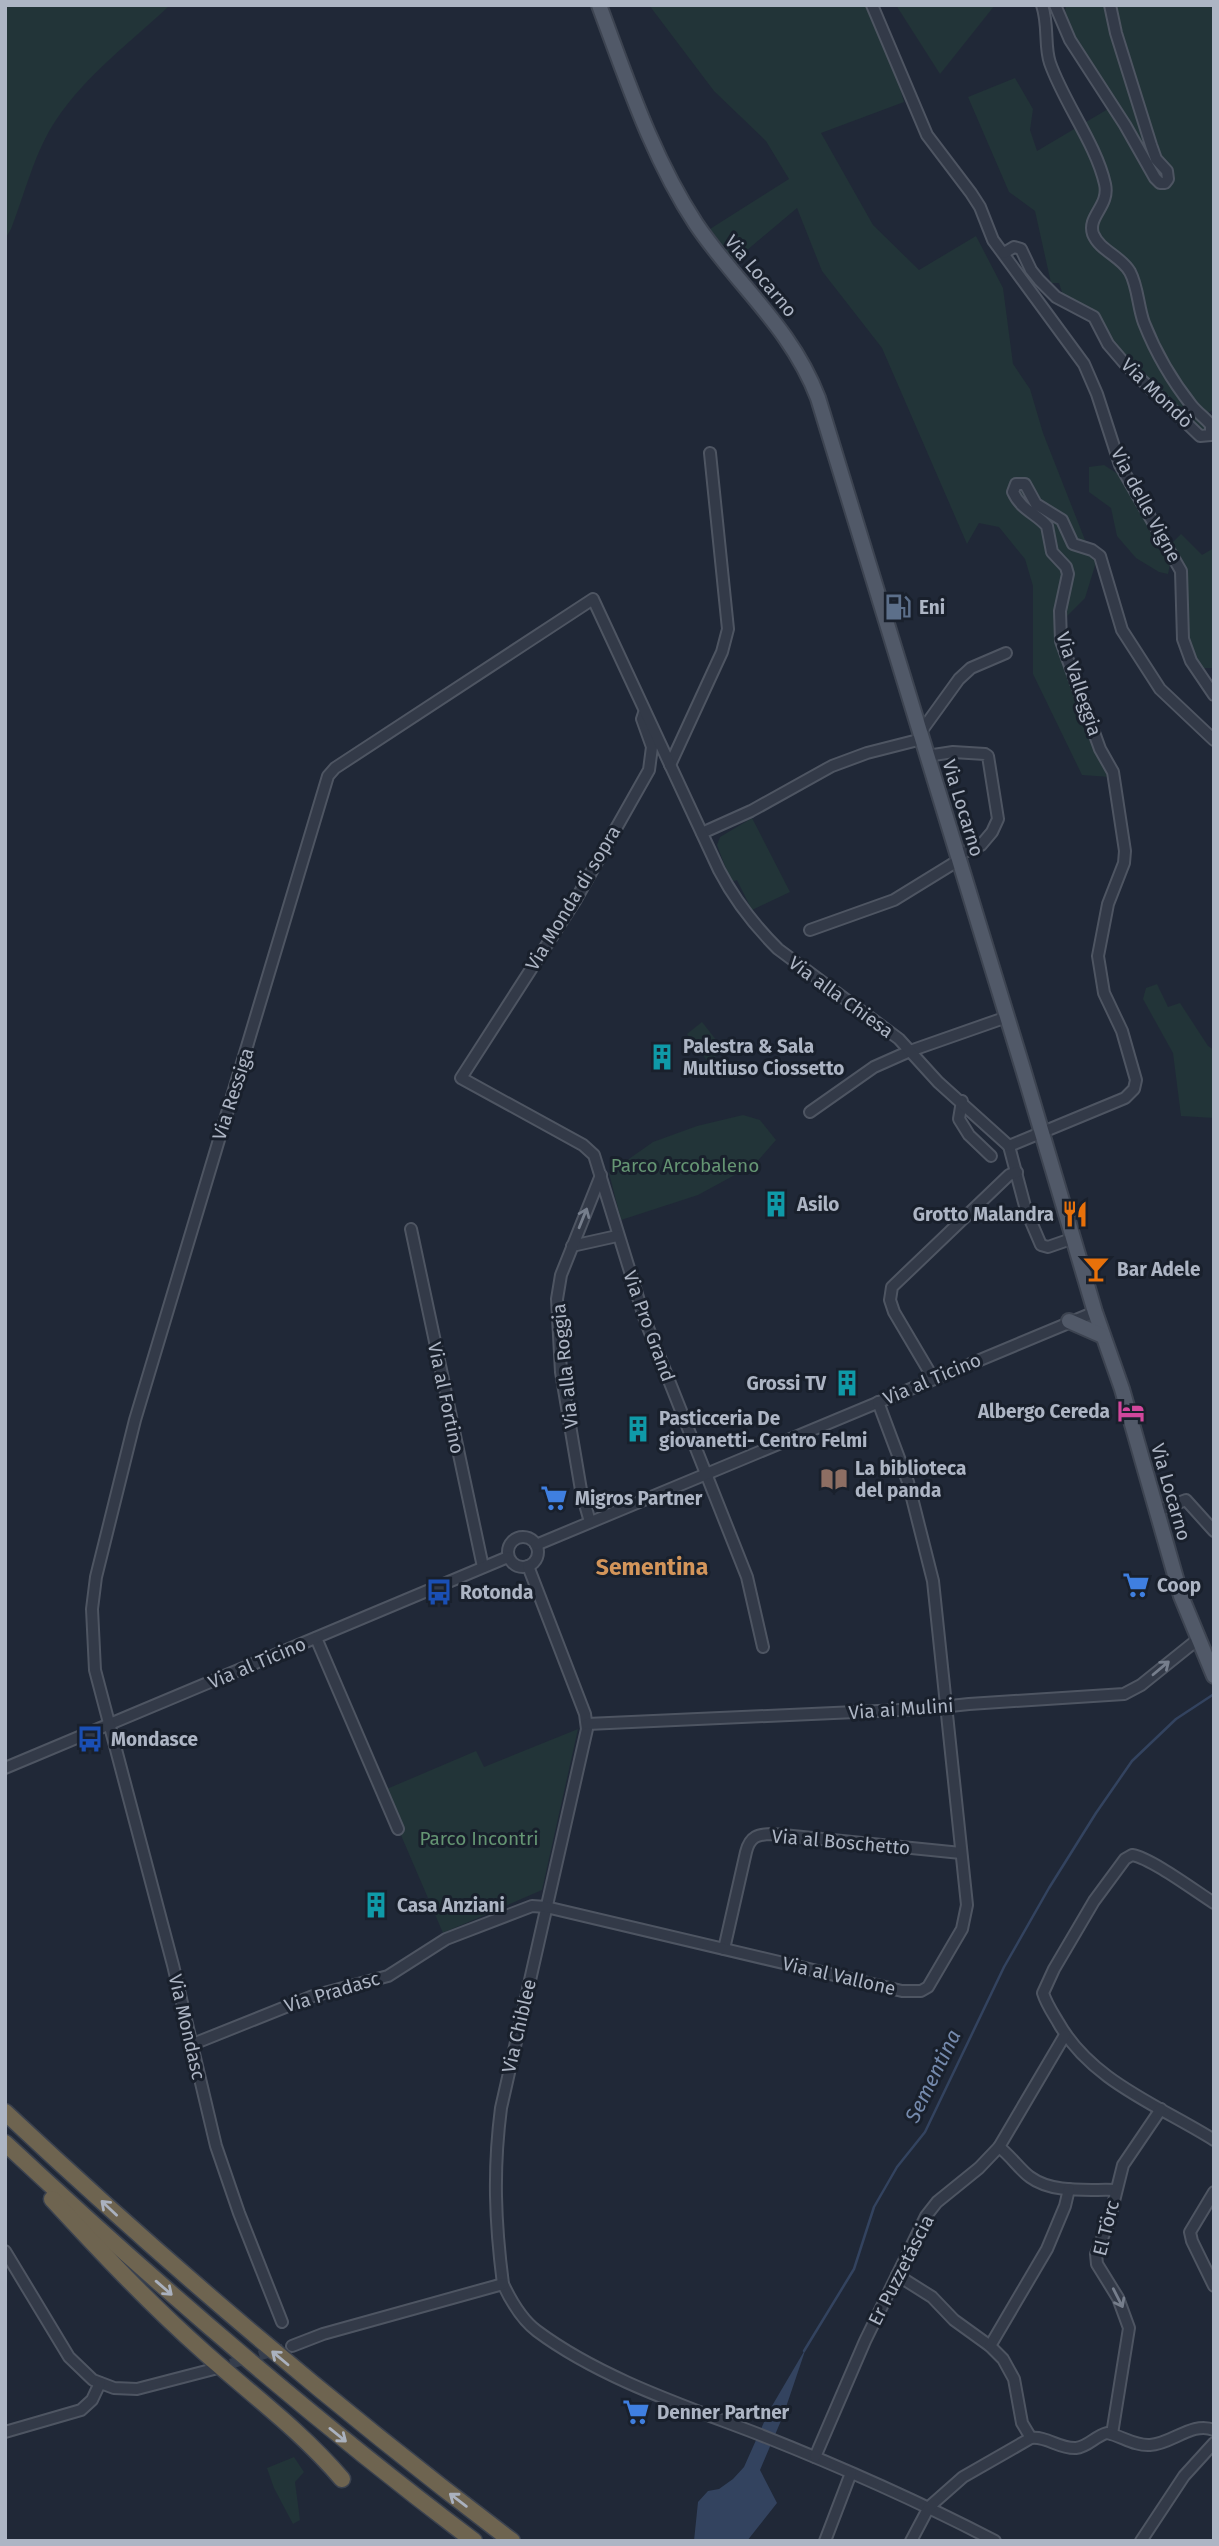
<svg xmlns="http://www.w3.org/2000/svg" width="1219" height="2546" font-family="'Fira Sans',sans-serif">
	<rect width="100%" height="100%" fill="#202837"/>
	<g fill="#223438">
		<path d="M5 5H170C131 42 86 75 56 120 35 151 25 193 11 229L5 239Z"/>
		<polygon points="649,5 876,5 904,102 821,133 873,225 919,270 976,236 1003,288 1013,364 1030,389 1043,433 1085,540 1096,550 1097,559 1085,598 1056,627 1110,777 1082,775 1033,674 1033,586 1025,559 999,527 979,523 967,544 882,348 822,271 797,208 734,261 710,229 789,179 766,141 714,91"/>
		<polygon points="896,5 995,5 940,74"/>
		<polygon points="1066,5 1214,5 1214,409 1198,420 1206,427 1205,433 1139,371 1112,342 1097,313 1090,307 1063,295 1059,283 1051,283 1035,211 1009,192 968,97 1015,78 1033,109 1030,130 1037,151 1108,109 1064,23"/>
		<polygon points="1104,465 1121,476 1168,558 1170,564 1168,574 1159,572 1136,558 1117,536 1111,508 1089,492 1089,467"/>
		<polygon points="1181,534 1202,555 1214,548 1214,668 1202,668 1189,647 1186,617 1187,580 1171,544"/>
		<polygon points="752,818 790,892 752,910 737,880 731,882 717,845 720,837"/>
		<polygon points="1157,984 1168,1007 1180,1003 1208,1046 1214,1050 1214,1118 1181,1116 1173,1053 1143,999 1146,988"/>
		<polygon points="702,1022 724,1050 708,1062 687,1034"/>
		<polygon points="743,1115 760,1120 776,1140 755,1164 698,1195 621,1220 609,1173 653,1142 697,1126"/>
		<polygon points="578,1729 542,1890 443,1933 382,1791 476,1751 484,1767"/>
		<polygon points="294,2457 304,2472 295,2482 300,2520 293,2524 274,2488 267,2468"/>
	</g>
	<polygon fill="#33435f" points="806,2348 783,2416 760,2470 777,2503 747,2541 694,2541 698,2502 708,2491 719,2489 733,2479 744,2467 769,2411"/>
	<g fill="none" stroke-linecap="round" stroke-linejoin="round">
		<polyline stroke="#33435f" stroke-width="2.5" points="804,2351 854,2269 874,2207 897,2167 925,2132 1004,1967 1049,1888 1096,1813 1132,1761 1176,1719 1214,1694"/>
		<polyline stroke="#353d4c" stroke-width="10" stroke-dasharray="10 5" stroke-linecap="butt" points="216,2368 292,2346"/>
		<g stroke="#4e5562" stroke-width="14">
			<g id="minor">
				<polyline points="872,5 927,135 971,193 980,207 993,240 1084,364 1097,394 1120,465 1181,571 1183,639 1191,661 1214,695"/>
				<polyline points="1055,5 1070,40 1125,125 1155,178 1160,183 1165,183 1168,179 1167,171 1156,159 1151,145 1116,33 1110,5"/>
				<path d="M1004 253 1014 247 1021 249 1031 270 1039 280 1056 297 1094 317 1108 344 1126 365 1200 436 1211 435V425C1205 418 1198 413 1192 406 1173 382 1155 351 1144 323 1138 307 1138 287 1130 272 1121 256 1100 251 1093 234 1087 216 1110 206 1105 184 1096 144 1064 103 1050 63 1044 46 1049 26 1042 5"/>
				<polyline points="644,713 642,719 652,747 649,770 575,901 461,1078 583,1145 594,1155 645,1320 747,1577 763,1647"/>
				<polyline points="920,733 959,679 971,668 1006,653"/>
				<polyline points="927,756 953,752 985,754 988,756 998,819 992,832 981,845 957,855"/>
				<polyline points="670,765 722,652 728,629 710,453"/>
				<polyline points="702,833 751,811 832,766 867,753 922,739"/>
				<polyline points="810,930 894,900 959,860"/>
				<polyline points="962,1101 959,1119 969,1135 991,1156"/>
				<polyline points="810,1112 874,1067 910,1051 1007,1017"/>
				<polyline points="1009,1146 1026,1210 1041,1245 1048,1247 1074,1238"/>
				<polyline points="411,1229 483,1567"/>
				<polyline points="572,1246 617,1236"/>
				<polyline points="933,1378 894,1312 890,1300 892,1287 1009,1175 1017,1172"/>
				<polyline points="1157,1511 1186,1500 1214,1531"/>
				<polyline points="590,1522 581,1490 561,1372 557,1299 561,1275 601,1175"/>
				<circle cx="523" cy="1552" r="15"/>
				<polyline points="536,1545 1095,1312"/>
				<path d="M528 1566 585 1714 587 1729 501 2108C493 2170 495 2222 503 2284 511 2301 522 2320 537 2331 600 2378 685 2406 758 2434 839 2466 918 2501 995 2541"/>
				<polyline points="316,1638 398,1829"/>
				<polyline points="587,1724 922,1709 969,1704 1124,1694 1141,1685 1197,1640"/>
				<polyline points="5,1768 508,1557"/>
				<path d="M1214 1903C1195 1891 1151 1858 1132 1855L1125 1859 1094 1901 1054 1969 1043 1993C1046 2003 1052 2012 1058 2022 1091 2081 1158 2105 1214 2140"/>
				<path d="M724 1949 746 1852C750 1836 758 1834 773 1834L961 1853"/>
				<polyline points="193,2044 313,1996 388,1976 446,1939 532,1906 546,1907 902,1991 921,1991 928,1987 962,1929 967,1905 933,1581 908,1482 878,1402"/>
				<path d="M999 2147C1011 2156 1020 2170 1030 2177 1053 2194 1089 2189 1116 2190"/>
				<polyline points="1214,2192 1190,2232 1192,2241 1214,2286"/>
				<polyline points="5,2251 69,2357 93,2380 114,2388 137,2389 214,2369"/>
				<polyline points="897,2275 932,2297 954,2320 990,2346 1003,2359 1014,2379 1022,2423 1031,2438"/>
				<path d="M282 2322 239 2213 216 2146 173 1965 95 1670 92 1609 96 1577 135 1420 328 776 335 768 593 599 719 870C734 899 755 926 778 949L899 1039 938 1082 1009 1146 1125 1098 1134 1089 1136 1080 1122 1031 1104 993 1098 956 1108 904 1124 863 1125 851 1113 772 1100 749 1061 641 1060 611 1068 574 1066 567 1052 552 1047 526C1036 513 1021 510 1013 492L1016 484H1025L1036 504 1062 520 1073 544 1092 550 1100 556 1122 630 1160 689 1214 740"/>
				<polyline points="292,2346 323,2334 503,2284"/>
				<polyline points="990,2346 1047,2249 1065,2206 1069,2189"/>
				<polyline points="5,2432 81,2410 92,2400 100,2383"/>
				<polyline points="1112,2434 1129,2328 1118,2298 1097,2264 1096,2254 1109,2221 1123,2165 1161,2109"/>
				<polyline points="815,2457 865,2341 926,2216 937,2202 979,2168 999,2147 1065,2035"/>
				<polyline points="825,2541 851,2473"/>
				<path d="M911 2541 929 2507 963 2477 1031 2438C1047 2436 1059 2449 1076 2448 1088 2447 1095 2436 1107 2433 1122 2436 1134 2446 1150 2445 1172 2444 1192 2421 1214 2430"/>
				<polyline points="1141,2541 1184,2476 1214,2443"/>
			</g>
		</g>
		<g stroke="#3d4451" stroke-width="18">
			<g id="major">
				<path d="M599 5C627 80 652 157 696 224 737 285 791 327 818 398L1023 1069 1095 1312 1122 1389 1181 1596 1214 1676"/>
				<polyline points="1069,1321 1103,1336"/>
			</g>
		</g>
		<g stroke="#3b424f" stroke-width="19">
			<g id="highway">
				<path d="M5 2112C167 2264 335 2407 512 2541"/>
				<path d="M5 2143C155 2283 310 2417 474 2541"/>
				<path d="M52 2199C101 2252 150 2304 204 2352 252 2395 300 2430 342 2479"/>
			</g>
		</g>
		<use href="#minor" stroke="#333a48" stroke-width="10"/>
		<use href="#major" stroke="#515968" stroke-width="14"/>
		<use href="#highway" stroke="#6e6450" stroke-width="16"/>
	</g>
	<defs><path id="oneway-shaft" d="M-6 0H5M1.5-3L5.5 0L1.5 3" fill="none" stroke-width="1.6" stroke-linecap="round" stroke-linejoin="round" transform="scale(1.75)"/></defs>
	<g stroke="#767e8c">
		<use href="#oneway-shaft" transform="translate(583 1218) rotate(-68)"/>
		<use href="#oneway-shaft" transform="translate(1161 1668) rotate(-40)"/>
		<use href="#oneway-shaft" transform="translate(1118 2298) rotate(63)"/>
	</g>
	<g stroke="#aab1be">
		<use href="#oneway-shaft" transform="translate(109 2208) rotate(-137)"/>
		<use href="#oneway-shaft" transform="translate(164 2288) rotate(41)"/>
		<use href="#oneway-shaft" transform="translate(280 2358) rotate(-140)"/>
		<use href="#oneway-shaft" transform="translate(338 2435) rotate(39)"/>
		<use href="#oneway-shaft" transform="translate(458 2500) rotate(-143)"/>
	</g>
	<defs>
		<g id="fuel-bare" transform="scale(2.1)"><path d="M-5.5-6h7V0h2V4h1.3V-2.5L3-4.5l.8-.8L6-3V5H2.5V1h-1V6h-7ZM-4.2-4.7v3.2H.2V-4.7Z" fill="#5c6f8a" stroke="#19202c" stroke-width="2.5" paint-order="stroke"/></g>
		<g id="building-bare" transform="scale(2.1)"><path d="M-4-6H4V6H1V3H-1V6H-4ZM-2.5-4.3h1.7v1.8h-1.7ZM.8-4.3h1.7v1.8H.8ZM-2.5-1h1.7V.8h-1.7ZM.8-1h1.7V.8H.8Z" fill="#0f9aa8" stroke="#19202c" stroke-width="2.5" paint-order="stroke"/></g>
		<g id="restaurant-bare" transform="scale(2.1)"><path d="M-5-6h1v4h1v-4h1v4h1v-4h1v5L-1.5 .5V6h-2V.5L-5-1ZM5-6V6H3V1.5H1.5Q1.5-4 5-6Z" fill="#e8710a" stroke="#19202c" stroke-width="2.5" paint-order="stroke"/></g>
		<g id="bar-bare" transform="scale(2.1)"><path d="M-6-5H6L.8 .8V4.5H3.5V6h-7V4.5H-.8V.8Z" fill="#e8710a" stroke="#19202c" stroke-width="2.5" paint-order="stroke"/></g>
		<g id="hotel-bare" transform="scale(2.1)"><path d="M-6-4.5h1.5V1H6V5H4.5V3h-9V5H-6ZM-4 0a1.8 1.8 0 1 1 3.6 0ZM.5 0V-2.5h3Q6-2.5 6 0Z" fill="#d1479c" stroke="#19202c" stroke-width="2.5" paint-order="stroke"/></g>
		<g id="library-bare" transform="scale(2.1)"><path d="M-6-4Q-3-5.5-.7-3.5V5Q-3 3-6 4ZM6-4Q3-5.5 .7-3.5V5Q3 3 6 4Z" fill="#8d6e63" stroke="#19202c" stroke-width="2.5" paint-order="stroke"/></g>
		<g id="supermarket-bare" transform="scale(2.1)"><path d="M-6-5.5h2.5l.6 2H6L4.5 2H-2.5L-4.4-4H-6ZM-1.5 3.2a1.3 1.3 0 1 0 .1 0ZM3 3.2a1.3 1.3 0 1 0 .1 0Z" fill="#3f7fe0" stroke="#19202c" stroke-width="2.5" paint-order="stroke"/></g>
		<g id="bus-bare" transform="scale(2.1)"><path d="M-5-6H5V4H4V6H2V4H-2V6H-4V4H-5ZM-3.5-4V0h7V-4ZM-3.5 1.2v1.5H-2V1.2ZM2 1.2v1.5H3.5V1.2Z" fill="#1a4fb4" stroke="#19202c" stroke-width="2.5" paint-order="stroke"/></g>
	</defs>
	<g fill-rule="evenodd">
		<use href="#fuel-bare" x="898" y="607"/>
		<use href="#building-bare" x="662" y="1057"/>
		<use href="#building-bare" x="776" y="1204"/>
		<use href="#restaurant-bare" x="1075" y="1214"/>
		<use href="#bar-bare" x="1096" y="1269"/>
		<use href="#building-bare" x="847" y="1383"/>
		<use href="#hotel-bare" x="1131" y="1411"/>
		<use href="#building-bare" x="638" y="1429"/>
		<use href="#library-bare" x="834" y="1479"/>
		<use href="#supermarket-bare" x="554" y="1498"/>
		<use href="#supermarket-bare" x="1136" y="1585"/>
		<use href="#bus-bare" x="439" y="1592"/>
		<use href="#bus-bare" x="90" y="1739"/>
		<use href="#building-bare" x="376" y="1905"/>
		<use href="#supermarket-bare" x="636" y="2412"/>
	</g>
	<g text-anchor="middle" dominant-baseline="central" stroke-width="6" stroke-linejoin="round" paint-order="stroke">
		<g font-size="19" fill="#adb5c4" stroke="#19202c">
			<text transform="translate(761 276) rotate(50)">Via Locarno</text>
			<text transform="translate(1157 393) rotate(44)">Via Mondò</text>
			<text transform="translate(1146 505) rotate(62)">Via delle Vigne</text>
			<text transform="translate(1079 684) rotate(72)">Via Valleggia</text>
			<text transform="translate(963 808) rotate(73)">Via Locarno</text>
			<text transform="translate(573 898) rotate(-59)">Via Monda di sopra</text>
			<text transform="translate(841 997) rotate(36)">Via alla Chiesa</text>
			<text transform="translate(233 1094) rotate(-72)">Via Ressiga</text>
			<text transform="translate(649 1326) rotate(70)">Via Pro Grand</text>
			<text transform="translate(565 1366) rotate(-96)">Via alla Roggia</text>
			<text transform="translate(932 1379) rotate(-23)">Via al Ticino</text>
			<text transform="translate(446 1398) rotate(78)">Via al Fortino</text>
			<text transform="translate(1171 1492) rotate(74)">Via Locarno</text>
			<text transform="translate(257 1663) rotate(-23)">Via al Ticino</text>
			<text transform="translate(901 1709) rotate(-4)">Via ai Mulini</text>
			<text transform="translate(841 1842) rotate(5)">Via al Boschetto</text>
			<text transform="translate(839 1976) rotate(13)">Via al Vallone</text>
			<text transform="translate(332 1992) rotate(-17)">Via Pradasc</text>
			<text transform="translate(519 2026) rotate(-77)">Via Chiblee</text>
			<text transform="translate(187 2027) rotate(77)">Via Mondasc</text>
			<text transform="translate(1106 2228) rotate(-76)">El Törc</text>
			<text transform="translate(901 2270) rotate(-63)">Er Puzzetáscia</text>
		</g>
		<g font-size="19" font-weight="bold" fill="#adb5c4" stroke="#19202c" text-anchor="start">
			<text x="919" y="607">Eni</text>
			<text x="683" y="1046">Palestra &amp; Sala<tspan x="683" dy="22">Multiuso Ciossetto</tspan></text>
			<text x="797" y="1204">Asilo</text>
			<text x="1054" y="1214" text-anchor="end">Grotto Malandra</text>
			<text x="1117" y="1269">Bar Adele</text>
			<text x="826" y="1383" text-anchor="end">Grossi TV</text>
			<text x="1110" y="1411" text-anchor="end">Albergo Cereda</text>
			<text x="659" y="1418">Pasticceria De<tspan x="659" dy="22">giovanetti- Centro Felmi</tspan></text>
			<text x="855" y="1468">La biblioteca<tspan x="855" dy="22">del panda</tspan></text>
			<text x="575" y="1498">Migros Partner</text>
			<text x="1157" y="1585">Coop</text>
			<text x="460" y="1592">Rotonda</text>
			<text x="111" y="1739">Mondasce</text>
			<text x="397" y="1905">Casa Anziani</text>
			<text x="657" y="2412">Denner Partner</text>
		</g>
		<g font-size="19" fill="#659573" stroke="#19202c">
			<text x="685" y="1165">Parco Arcobaleno</text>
			<text x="479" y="1838">Parco Incontri</text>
		</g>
		<g font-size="21" font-style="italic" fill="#758aad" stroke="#19202c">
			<text transform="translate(933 2076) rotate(-64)">Sementina</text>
		</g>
		<g font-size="23" font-weight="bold" fill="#d3955a" stroke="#19202c">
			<text x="652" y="1567">Sementina</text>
		</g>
	</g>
	<rect width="1219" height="2546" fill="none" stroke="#adb5c4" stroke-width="14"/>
</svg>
